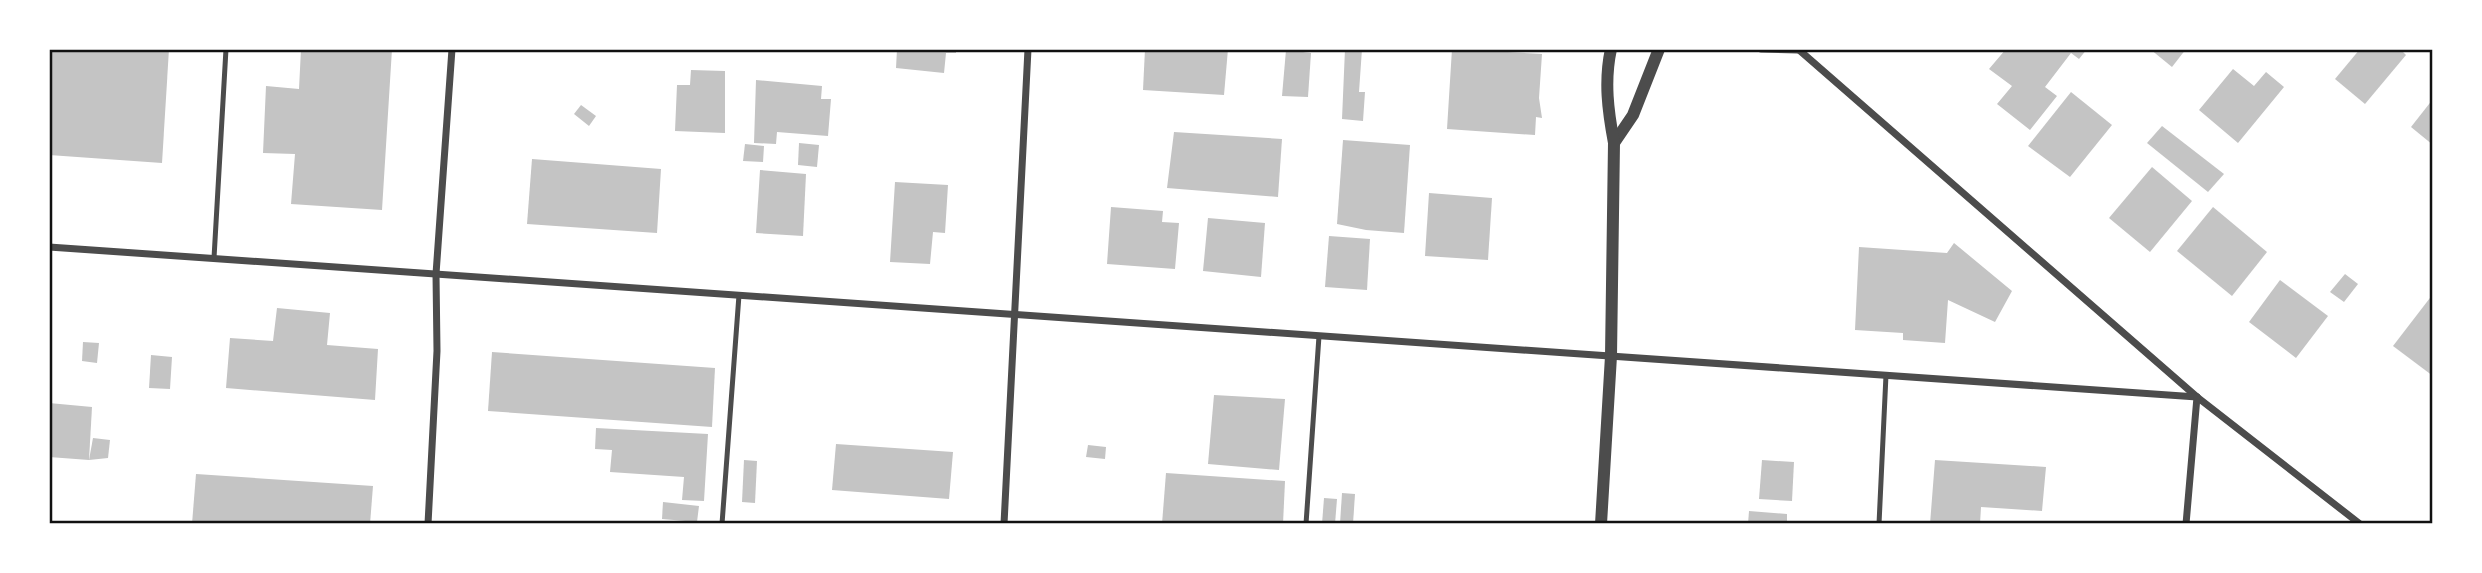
<svg xmlns="http://www.w3.org/2000/svg" width="2482" height="573" font-family="Quicksand,sans-serif">
	<rect width="100%" height="100%" fill="#fff"/>
	<g fill="#c4c4c4">
		<polygon points="49,49 169,49 162,163 49,155"/>
		<polygon points="301,49 392,49 382,210 291,204 295,154 263,153 266,86 299,89"/>
		<polygon points="897,49 956,49 956,53 946,53 944,73 896,68"/>
		<polygon points="1145,49 1228,49 1224,95 1143,90"/>
		<polygon points="1345,49 1362,49 1359,92 1365,92 1363,121 1342,119"/>
		<polygon points="1452,49 1542,54 1539,98 1542,118 1536,117 1535,135 1447,129"/>
		<polygon points="2006,49 2087,49 2079,59 2071,53 2045,87 2057,96 2030,130 1997,104 2012,86 1989,69"/>
		<polygon points="2150,49 2186,49 2172,67"/>
		<polygon points="2360,49 2400,49 2406,55 2365,104 2335,79"/>
		<polygon points="1286,50 1311,53 1308,97 1282,96"/>
		<polygon points="2233,69 2254,86 2266,72 2284,87 2238,143 2199,110"/>
		<polygon points="691,70 725,71 725,133 675,131 677,85 690,85"/>
		<polygon points="756,80 822,86 821,99 831,99 828,136 777,132 776,144 754,143"/>
		<polygon points="2071,92 2112,125 2070,177 2028,146"/>
		<polygon points="2433,99 2433,145 2411,127"/>
		<polygon points="581,105 596,116 589,126 574,114"/>
		<polygon points="2162,126 2224,174 2208,192 2147,143"/>
		<polygon points="1174,132 1282,139 1278,197 1167,188"/>
		<polygon points="1343,140 1410,145 1404,233 1366,230 1337,224"/>
		<polygon points="799,143 819,145 817,167 798,165"/>
		<polygon points="745,144 764,146 763,162 743,161"/>
		<polygon points="532,159 661,169 657,233 527,224"/>
		<polygon points="2152,167 2192,201 2150,252 2109,218"/>
		<polygon points="760,170 806,174 803,236 756,233"/>
		<polygon points="895,182 948,185 945,233 933,232 930,264 890,262"/>
		<polygon points="1429,193 1492,198 1488,260 1425,256"/>
		<polygon points="1111,207 1163,211 1162,222 1179,223 1175,269 1107,264"/>
		<polygon points="2213,207 2267,252 2232,296 2177,251"/>
		<polygon points="1208,218 1265,223 1261,277 1203,271"/>
		<polygon points="1329,236 1370,239 1367,290 1325,287"/>
		<polygon points="1954,243 2012,291 1995,322 1948,300 1945,343 1903,340 1903,333 1855,330 1859,247 1947,253"/>
		<polygon points="2345,274 2358,284 2344,302 2330,292"/>
		<polygon points="2280,280 2328,316 2296,358 2249,322"/>
		<polygon points="2433,294 2433,376 2393,346"/>
		<polygon points="277,308 330,313 327,345 378,349 375,400 226,388 230,338 273,341"/>
		<polygon points="83,342 99,343 97,363 82,361"/>
		<polygon points="492,352 715,368 712,427 488,411"/>
		<polygon points="151,355 172,357 170,389 149,388"/>
		<polygon points="1214,395 1285,399 1279,470 1208,464"/>
		<polygon points="49,403 92,407 89,460 49,457"/>
		<polygon points="596,428 708,434 704,501 682,500 684,477 610,472 612,450 595,449"/>
		<polygon points="93,438 110,440 108,458 89,460"/>
		<polygon points="836,444 953,452 949,499 832,490"/>
		<polygon points="1088,445 1106,447 1105,459 1086,457"/>
		<polygon points="744,460 757,461 755,503 742,502"/>
		<polygon points="1762,460 1794,462 1792,501 1759,499"/>
		<polygon points="1935,460 2046,467 2042,511 1981,507 1980,524 1930,524"/>
		<polygon points="1166,473 1285,481 1283,524 1162,524"/>
		<polygon points="196,474 373,486 370,524 192,524"/>
		<polygon points="1342,493 1355,494 1353,524 1340,524"/>
		<polygon points="1324,498 1337,499 1335,524 1322,524"/>
		<polygon points="663,502 699,506 697,522 662,519"/>
		<polygon points="1749,511 1787,514 1787,524 1748,524"/>
	</g>
	<g fill="none" stroke-linecap="round" stroke-linejoin="round">
		<g stroke="#4c4c4c" stroke-width="5">
			<polyline points="214,258 226,49"/>
			<polyline points="722,524 739,295"/>
			<polyline points="1306,524 1319,336"/>
			<polyline points="1879,524 1886,375"/>
		</g>
		<g stroke="#4c4c4c" stroke-width="7">
			<polyline points="1761,49 1798,50"/>
			<polyline points="1798,49 2197,397 2360,524"/>
			<polyline points="49,247 2197,397"/>
			<polyline points="428,524 437,351 436,274 452,49"/>
			<polyline points="1004,524 1028,49"/>
			<polyline points="2186,524 2197,397"/>
		</g>
		<g stroke="#4c4c4c" stroke-width="12">
			<polyline points="1614,143 1633,115 1659,49"/>
			<path d="M1601 524 1611 356 1614 143C1608 111 1604 81 1611 49"/>
		</g>
	</g>
	<rect width="2482" height="573" fill="none" stroke="#ffffff" stroke-width="102"/>
	<rect x="51" y="51" width="2380" height="471" fill="none" stroke="#111" stroke-width="2.5"/>
</svg>
